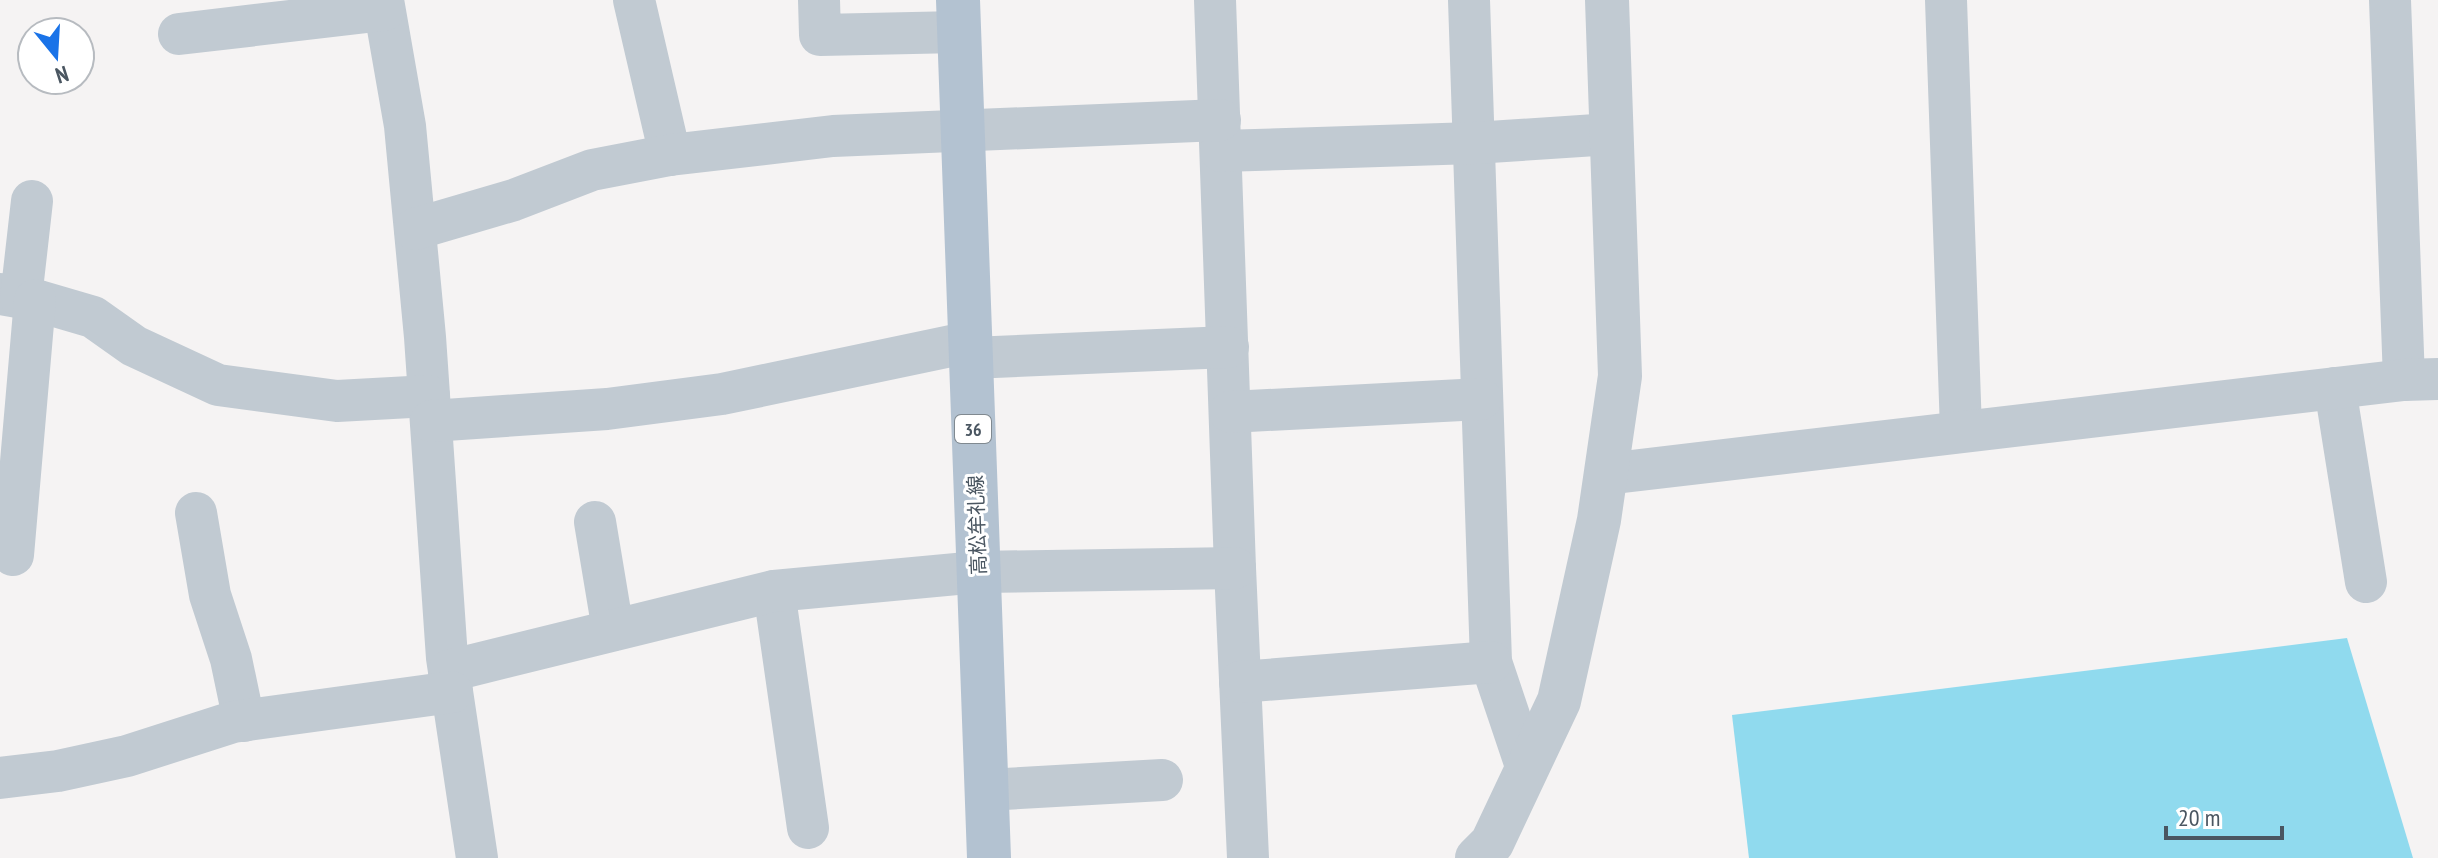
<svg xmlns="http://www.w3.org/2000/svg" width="2438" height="858" font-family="'PT Sans Narrow','Noto Sans JP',sans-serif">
	<rect width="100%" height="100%" fill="#f5f3f3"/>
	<polygon fill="#90daee" points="2347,638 2413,858 1749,858 1732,715"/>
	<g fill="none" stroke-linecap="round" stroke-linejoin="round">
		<g stroke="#c1cad2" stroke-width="42">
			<polyline points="383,0 405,126 425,337 447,658 477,858"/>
			<polyline points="634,0 670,155"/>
			<polyline points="819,0 820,35 959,32"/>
			<polyline points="1215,0 1235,568 1248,858"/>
			<polyline points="1469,0 1491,662 1527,769"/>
			<polyline points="1946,0 1961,430"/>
			<polyline points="2390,0 2404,380"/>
			<polyline points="179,34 384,10"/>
			<polyline points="1221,151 1474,143 1611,134"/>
			<polyline points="415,229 514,200 592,170 670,155 833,136 1220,120"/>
			<polyline points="0,294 35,300 93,317 134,346 218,385 337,401 429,396"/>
			<polyline points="21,298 32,201"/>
			<polyline points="971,358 1228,347"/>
			<polyline points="2335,388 2366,582"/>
			<polyline points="1230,412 1481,399"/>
			<polyline points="431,421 607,409 722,394 970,342"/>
			<polyline points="1606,474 2404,380 2438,379"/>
			<polyline points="196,513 210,595 231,659 244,721"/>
			<polyline points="595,522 613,630"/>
			<polyline points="13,555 35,300"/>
			<polyline points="774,591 808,828"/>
			<polyline points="449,671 774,591 978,572 1235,568"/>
			<polyline points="1240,682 1491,662"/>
			<polyline points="0,778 58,771 127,756 233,722 452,692"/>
			<polyline points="986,790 1162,780"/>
		</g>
		<polyline stroke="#c1cad2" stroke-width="44" points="1477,858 1492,843 1559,701 1599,520 1620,376 1607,0"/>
		<polyline stroke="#b3c2d1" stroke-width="44" points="958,0 989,858"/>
	</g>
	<g text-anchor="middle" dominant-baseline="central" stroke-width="6" stroke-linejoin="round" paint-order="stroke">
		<rect fill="#fff" stroke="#808990" stroke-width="2" x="955" y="415" width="36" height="28" rx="6"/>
		<g font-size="18" font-weight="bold" fill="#4a5661">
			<text x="973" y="429">36</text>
		</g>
		<g font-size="20" fill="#4a5661" stroke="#fff">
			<text transform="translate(977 525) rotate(-92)">高松牟礼線</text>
		</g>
	</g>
	<g transform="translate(56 56) rotate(162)"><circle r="38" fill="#ffffff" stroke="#b7bbc0" stroke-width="2"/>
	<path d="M0-6L14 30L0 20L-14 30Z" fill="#1a73e8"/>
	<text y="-12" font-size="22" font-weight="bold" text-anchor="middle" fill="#4a5661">N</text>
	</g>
	<path d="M2166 826v12h116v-12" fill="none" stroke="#4a5661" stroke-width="4"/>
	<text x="2178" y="826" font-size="24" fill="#4a5661" stroke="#ffffff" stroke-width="6" paint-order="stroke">20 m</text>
</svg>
